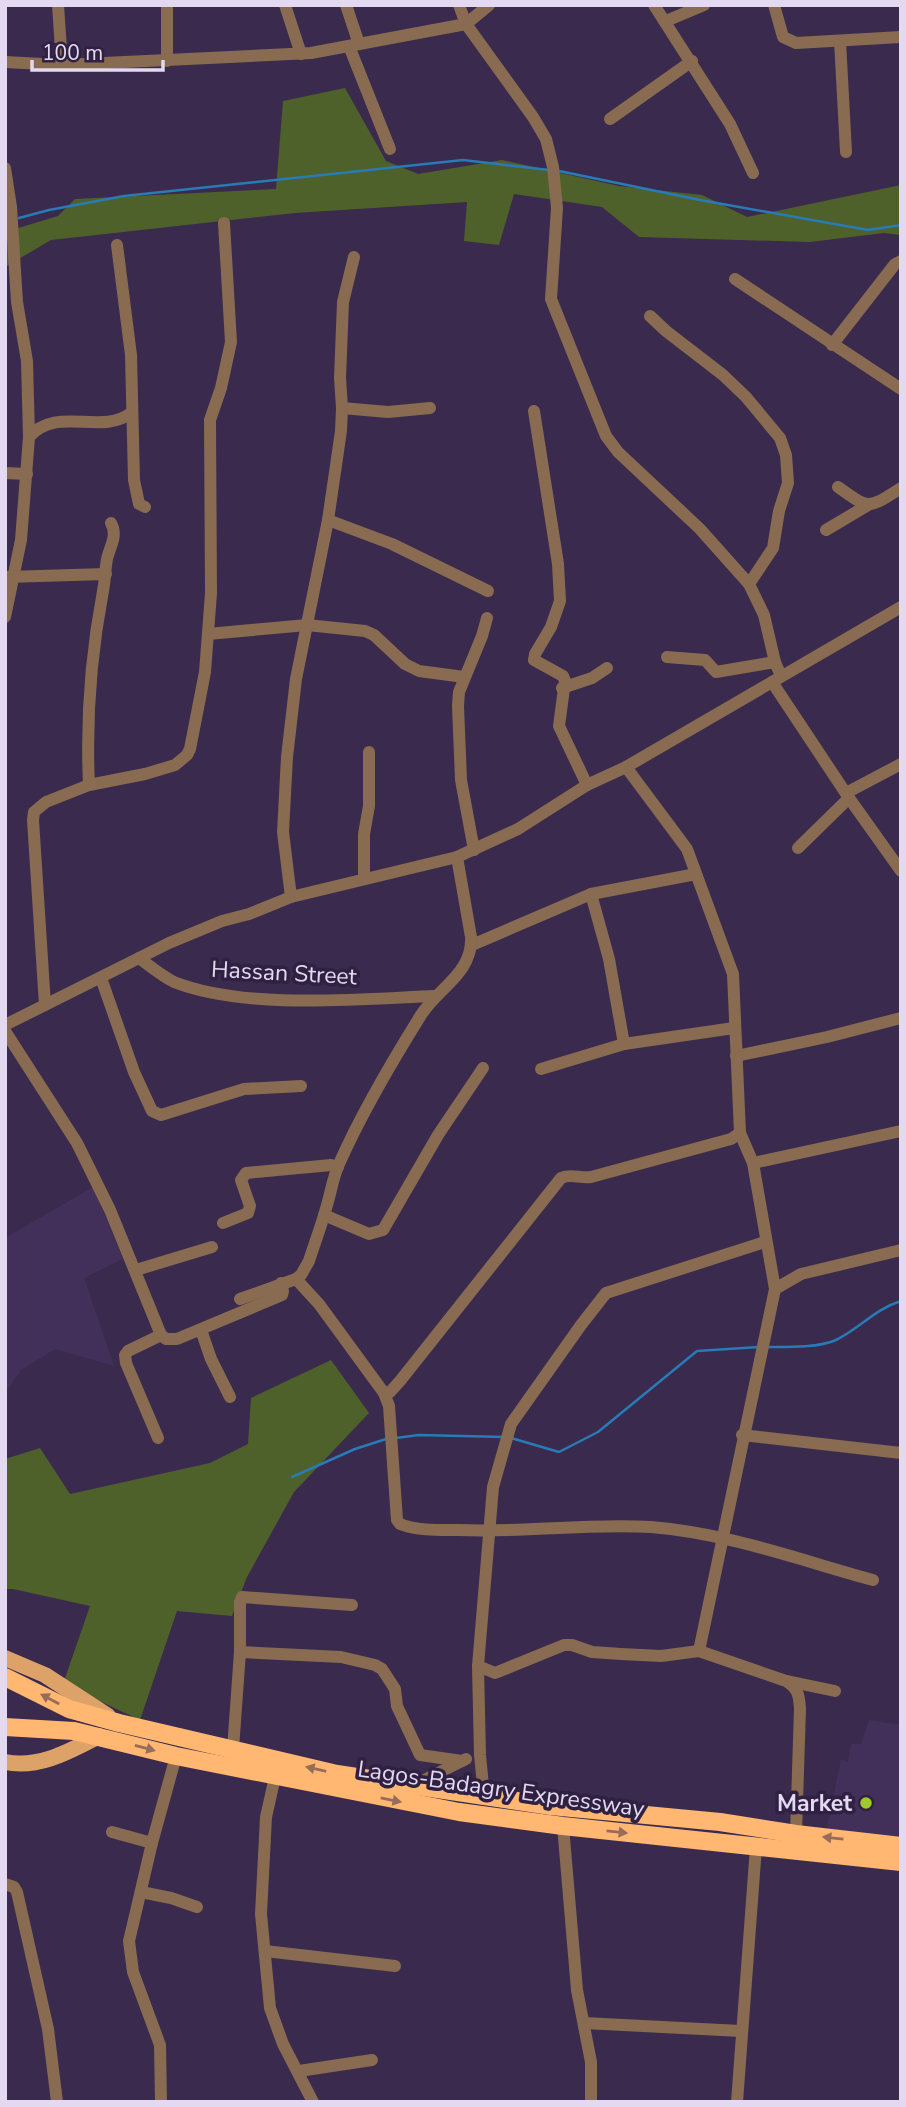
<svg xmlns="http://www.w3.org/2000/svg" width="906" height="2107" font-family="'Nunito Sans',sans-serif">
	<rect width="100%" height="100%" fill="#3a2a4d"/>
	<g fill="#43305a">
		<polygon points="93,1187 123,1259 84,1278 114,1366 55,1349 21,1370 5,1393 5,1238"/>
		<polygon points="869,1720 901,1725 901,1843 824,1843 841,1759 848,1762 851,1744 861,1744"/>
	</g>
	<g fill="#4f612a">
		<polygon points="345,88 386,161 418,174 502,160 619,186 702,195 747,217 901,185 901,235 884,233 810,242 639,237 602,207 514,194 499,245 464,241 467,202 295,213 51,240 5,267 5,232 58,216 75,199 276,189 283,101"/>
		<polygon points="331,1360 369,1413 294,1492 247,1577 232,1616 177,1611 140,1720 63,1684 90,1606 13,1589 5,1589 5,1459 40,1448 70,1494 210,1463 248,1444 251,1398"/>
	</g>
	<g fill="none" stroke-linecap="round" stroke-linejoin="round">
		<g stroke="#287bb7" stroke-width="2.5">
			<polyline points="559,171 700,200 868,230 901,225"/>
			<polyline points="19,218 49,210 124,196 463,160 549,170"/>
			<path d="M766 1347C785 1347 819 1348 836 1340 859 1329 875 1309 901 1301"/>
			<polyline points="396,1438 419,1435 504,1437"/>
			<polyline points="511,1438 559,1452 598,1432 697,1351 759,1347"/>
			<polyline points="292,1477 355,1449 386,1439"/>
		</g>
		<g stroke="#886b50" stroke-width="12">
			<polyline points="58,5 62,65"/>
			<polyline points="285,5 301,54"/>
			<polyline points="346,5 359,44"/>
			<polyline points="459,5 466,24 533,117 546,139 553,167 557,208 551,299 606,436 618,452 700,529 749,584 764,615 775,662 781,676"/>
			<polyline points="654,5 730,124 753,173"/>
			<polyline points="774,5 783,37 796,43 901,37"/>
			<polyline points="666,21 704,5"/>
			<polyline points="840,41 846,152"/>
			<polyline points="349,46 390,149"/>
			<polyline points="167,61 167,5"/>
			<polyline points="5,62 62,65 311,53 466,24 489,5"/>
			<polyline points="610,119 692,61"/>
			<polyline points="5,168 11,207 17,302 27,361 29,437 21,540 5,617"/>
			<polyline points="117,245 131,355 134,480 139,504 145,507"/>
			<polyline points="735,279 901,389"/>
			<polyline points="650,316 666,331 723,375 746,397 780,438 786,455 788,483 779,511 773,548 749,584"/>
			<polyline points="832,345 895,264 901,261"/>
			<polyline points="342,408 388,412 430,408"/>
			<polyline points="534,411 558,564 560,601 551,627 535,654 534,660 563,676 565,681 559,726 587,785"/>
			<path d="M29 437C57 405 101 436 131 413"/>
			<polyline points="5,473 27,474"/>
			<path d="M838 487C870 510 868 509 901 488"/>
			<polyline points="328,520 392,544 488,591"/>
			<polyline points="826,530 868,505"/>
			<polyline points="6,577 106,574"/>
			<polyline points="208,634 307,625 365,631 374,635 405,664 419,671 464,677"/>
			<polyline points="667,657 705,660 716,672 775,662"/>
			<polyline points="772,682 849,798 901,871"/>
			<polyline points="562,688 592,678 607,668"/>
			<polyline points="626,767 687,849 733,974 740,1133 753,1163 775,1289 699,1651"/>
			<path d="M89 785C86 721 91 654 103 591 105 581 105 570 107 559 110 546 118 536 111 523"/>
			<polyline points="846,793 901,764"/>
			<polyline points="798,848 849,798"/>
			<polyline points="474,850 461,780 458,706 459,692 482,636 487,618"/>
			<polyline points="364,878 364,834 369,806 369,752"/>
			<polyline points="591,894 609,959 624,1044"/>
			<polyline points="291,897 283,832 287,757 296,679 328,520 341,431 342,408 340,378 343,302 354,257"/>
			<polyline points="472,945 591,894 696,874"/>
			<path d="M139 958C150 966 162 976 174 982 245 1010 359 999 435 996"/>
			<polyline points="101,978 134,1072 152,1111 161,1115 244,1089 301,1086"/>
			<polyline points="45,1005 33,820 34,812 46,802 89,785 145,774 175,765 187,755 190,749 205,672 211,593 210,420 221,388 231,342 224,223"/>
			<polyline points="5,1025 169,943 222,921 249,914 291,897 457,857 518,829 587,785 626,767 901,607"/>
			<polyline points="5,1031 77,1143 110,1210 161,1335"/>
			<polyline points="736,1056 827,1037 901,1018"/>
			<polyline points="541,1069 624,1044 734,1028"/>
			<polyline points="753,1163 901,1131"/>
			<polyline points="324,1215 369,1234 383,1230 438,1135 483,1068"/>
			<polyline points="223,1223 248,1213 250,1206 241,1180 246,1173 331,1165 338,1167"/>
			<polyline points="136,1270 212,1247"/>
			<path d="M296 1279 319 1304 384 1393 389 1406 397 1520 400 1524C418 1531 440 1530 459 1530 523 1533 587 1523 651 1527 727 1533 800 1560 873 1580"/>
			<polyline points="775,1289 801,1274 901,1250"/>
			<path d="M240 1299 296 1279 301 1275 309 1261C315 1242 322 1224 327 1205 331 1192 333 1177 339 1164 362 1112 391 1063 421 1015 438 988 473 973 471 937L457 857"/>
			<polyline points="201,1330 211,1359 230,1397"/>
			<path d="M384 1393 390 1392 400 1381 561 1178C572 1173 580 1179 591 1177L731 1139 740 1133"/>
			<polyline points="742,1435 901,1453"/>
			<polyline points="158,1438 126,1363 125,1355 128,1351 161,1335 166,1339 177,1339 282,1295 283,1291 281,1283"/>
			<polyline points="240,1652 341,1657 375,1665 382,1669 395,1689 397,1706 420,1755 462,1761"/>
			<path d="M478 1666 495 1673 564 1645H572L592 1652 621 1654 661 1656 699 1651 786 1681C798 1688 799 1695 800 1708L796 1834"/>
			<polyline points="787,1681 835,1691"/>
			<polyline points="233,1749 240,1652 240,1602 242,1597 352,1605"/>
			<polyline points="275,1777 266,1817 261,1914 270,2008 283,2044 313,2102"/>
			<polyline points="414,1785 466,1759"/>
			<polyline points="484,1795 480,1755 478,1666 493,1487 511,1424 581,1325 606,1293 765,1242"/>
			<polyline points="563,1826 577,1990 591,2062 591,2102"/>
			<polyline points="112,1832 152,1843 129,1941 133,1972 160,2045 161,2102"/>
			<polyline points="152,1843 176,1756"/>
			<polyline points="5,1884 14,1887 17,1892 48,2029 57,2102"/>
			<polyline points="141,1892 171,1898 197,1907"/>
			<polyline points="265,1951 395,1966"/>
			<polyline points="584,2023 741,2031"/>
			<polyline points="299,2071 372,2060"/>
			<polyline points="737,2102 756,1847"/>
		</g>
		<g stroke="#dda268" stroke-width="16">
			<polyline points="5,1658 45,1675 108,1716"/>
			<path d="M5 1762C39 1769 70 1751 99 1736"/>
		</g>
		<g stroke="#ffb771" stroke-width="18">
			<polyline points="5,1677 69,1709 119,1723 337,1774 551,1806 720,1822 796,1834 901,1846"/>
			<polyline points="5,1727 74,1731 176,1756 459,1812 563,1826 901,1862"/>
		</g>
	</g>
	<defs><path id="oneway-solid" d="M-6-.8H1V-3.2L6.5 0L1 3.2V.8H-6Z" transform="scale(1.75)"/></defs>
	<g fill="#986c5a">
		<use href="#oneway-solid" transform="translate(50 1699) rotate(-152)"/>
		<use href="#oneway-solid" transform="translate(145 1748) rotate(15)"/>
		<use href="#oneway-solid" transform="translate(316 1769) rotate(-167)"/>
		<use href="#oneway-solid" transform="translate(391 1800) rotate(11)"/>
		<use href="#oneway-solid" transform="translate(617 1832) rotate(6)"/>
		<use href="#oneway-solid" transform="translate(833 1838) rotate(-174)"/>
	</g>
	<circle fill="#9fca2d" stroke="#302042" stroke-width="2.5" cx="866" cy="1803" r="7"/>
	<g text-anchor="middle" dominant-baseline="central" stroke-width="7" stroke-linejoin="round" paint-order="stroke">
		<g font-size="23" fill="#e3d9f0" stroke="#302042">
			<text transform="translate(284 973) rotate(3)">Hassan Street</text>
			<text transform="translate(501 1789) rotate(8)">Lagos-Badagry Expressway</text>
		</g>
		<g font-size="23" font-weight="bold" fill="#e3d9f0" stroke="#302042" text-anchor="end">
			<text x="852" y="1803">Market</text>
		</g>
	</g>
	<rect width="906" height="2107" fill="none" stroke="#e3d9f0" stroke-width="14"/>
	<path d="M32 60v10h131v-10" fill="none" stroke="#e3d9f0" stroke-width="3.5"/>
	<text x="42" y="60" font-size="21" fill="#e3d9f0" stroke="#302042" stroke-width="5" paint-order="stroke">100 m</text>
</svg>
